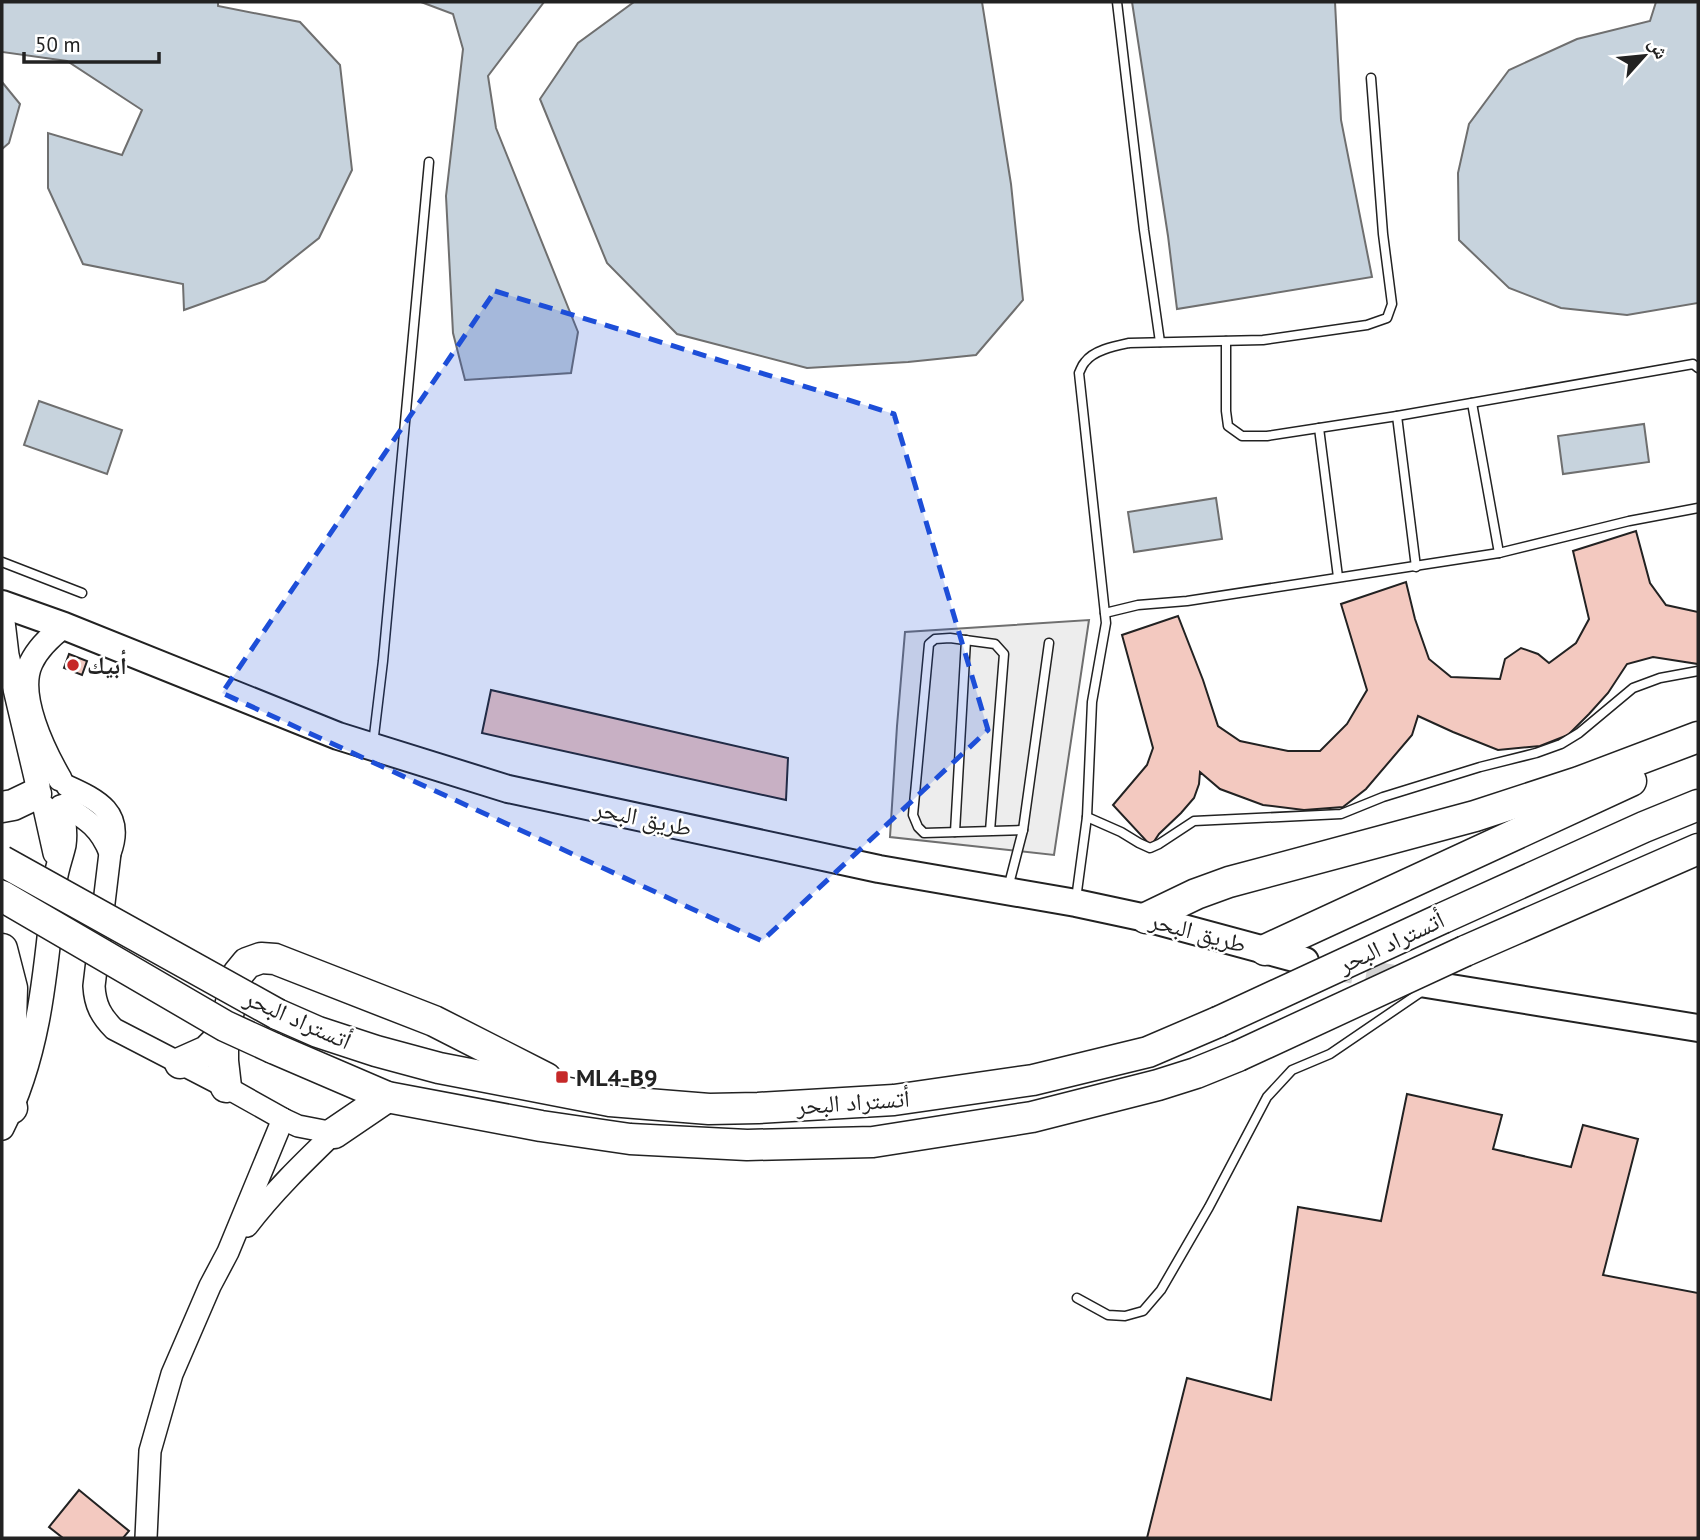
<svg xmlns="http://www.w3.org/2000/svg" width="1700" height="1540" font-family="'PT Sans','Noto Naskh Arabic',sans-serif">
	<rect width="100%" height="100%" fill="#fff"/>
	<polygon fill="#ededed" stroke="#6f6f6f" stroke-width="2" points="1089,620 1054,855 890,837 897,726 905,632"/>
	<g fill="#c7d3dd" stroke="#6f6f6f" stroke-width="2">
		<polygon points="2,2 218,2 218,6 300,22 340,65 352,170 319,238 265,281 184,310 183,284 83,264 48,188 48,133 122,155 142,110 67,61 2,52"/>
		<polygon points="421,2 544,2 488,76 496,128 578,332 571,373 465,380 453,333 446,196 463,49 453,14"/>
		<polygon points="634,2 982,2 1011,184 1023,300 976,355 908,362 807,368 677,334 607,263 540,99 578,43"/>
		<polygon points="1132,2 1335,2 1341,120 1372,277 1177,309 1168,236"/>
		<polygon points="1656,2 1698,2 1698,303 1627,315 1561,308 1509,288 1459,240 1458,173 1469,124 1509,70 1577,39 1650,21"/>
		<polygon points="2,82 20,104 9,143 2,149"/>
		<polygon points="39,401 122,430 107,474 24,445"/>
		<polygon points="1644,424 1649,462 1563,474 1558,436"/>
		<polygon points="1216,498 1222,539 1134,552 1128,512"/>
	</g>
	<g fill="#f3c9c0" stroke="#222" stroke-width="2">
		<polygon points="1636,531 1650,583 1666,605 1698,612 1698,664 1653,657 1627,664 1608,693 1589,714 1568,735 1540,746 1498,750 1453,732 1418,716 1412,735 1366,789 1343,807 1304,810 1263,805 1220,789 1200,772 1199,784 1194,798 1181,813 1159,834 1151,846 1113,805 1147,765 1153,748 1122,635 1178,616 1203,680 1218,726 1240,741 1288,751 1320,751 1347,724 1367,690 1341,604 1406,582 1415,619 1429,659 1451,677 1500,679 1505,659 1521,648 1538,654 1549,663 1576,643 1589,619 1573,551"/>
		<polygon points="69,654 87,661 82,675 64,668"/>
		<polygon points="491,690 788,758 786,800 482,733"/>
		<polygon points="1407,1094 1502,1115 1493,1149 1571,1167 1583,1125 1638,1139 1603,1275 1698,1293 1698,1538 1147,1538 1187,1378 1271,1400 1298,1207 1381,1221"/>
		<polygon points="79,1490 129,1531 123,1538 63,1538 49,1527"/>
	</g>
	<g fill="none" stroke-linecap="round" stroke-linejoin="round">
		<polyline stroke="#d3d3d3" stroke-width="26" stroke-dasharray="26 13" stroke-linecap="butt" points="1328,966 1411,981"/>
		<g stroke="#222" stroke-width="11">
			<g id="service">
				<polyline points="1117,2 1144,230 1160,342"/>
				<polyline points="1226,341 1226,411 1228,426 1242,436 1267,436 1397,416 1693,364 1698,368"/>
				<polyline points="1472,403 1499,553"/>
				<polyline points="1397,416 1416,567"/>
				<polyline points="1319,428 1338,577"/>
				<polyline points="2,562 82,593"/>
				<polyline points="1105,613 1138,605 1187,601 1499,553 1629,521 1698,508"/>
				<polyline points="373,744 383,661 429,162"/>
				<polyline points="1087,817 1121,832 1139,843 1150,848 1159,844 1194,821 1341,814 1383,797 1480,767 1536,753 1561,744 1579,733 1633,688 1660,678 1698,671"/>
				<polyline points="990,831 1004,654 995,644 950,638 935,639 929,644 913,815 918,827 924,833 1023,830"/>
				<polyline points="955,832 966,640"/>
				<polyline points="1008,888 1023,830 1049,643"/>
				<path d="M1076 899 1087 817 1092 702 1106 623 1079 373C1081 369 1082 365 1085 362 1094 350 1115 346 1129 343L1263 340 1367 325 1387 318 1392 304 1383 234 1371 78"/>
				<polyline points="1077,1298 1108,1315 1125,1316 1143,1311 1161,1290 1209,1207 1267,1097 1292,1070 1330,1054 1424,990"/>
			</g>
		</g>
		<g stroke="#222" stroke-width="24">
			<g id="tertiary">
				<path d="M67 786C98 800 125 813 110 853L94 986C95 1005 101 1016 114 1029L226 1087 283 1119 298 1126 334 1133"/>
				<path d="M64 805C86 819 100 827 110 853"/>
				<path d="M247 1226C273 1192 303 1163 334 1133"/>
				<polyline points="146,1538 150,1451 172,1374 210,1286 228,1252 283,1119"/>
			</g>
		</g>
		<g stroke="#222" stroke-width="26">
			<g id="secondary">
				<polyline points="2,613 7,655 38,786"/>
				<path d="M60 779C44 751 16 695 31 663 38 648 51 636 64 626"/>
				<polyline points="45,808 55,853"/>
				<path d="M2 1128C41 1052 46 965 55 881 57 867 61 858 64 845 66 832 64 820 61 807"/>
			</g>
		</g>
		<g stroke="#222" stroke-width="30">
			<g id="primary">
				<polyline points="2,604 64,626 338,736 508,789 879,869 1076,903 1146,918 1305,961"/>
				<polyline points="1420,983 1698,1028"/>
			</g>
		</g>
		<g stroke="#222" stroke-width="33">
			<g id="motorway">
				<polyline points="2,807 13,805 36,794"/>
				<polyline points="1146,918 1196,894 1229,882 1475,816 1579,782 1698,737"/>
				<polyline points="1443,918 1644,827 1698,805"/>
				<polyline points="2,949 12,988 11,1022 5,1081 12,1108"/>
				<polyline points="1265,950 1631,781"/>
				<polyline points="1465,951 1698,849"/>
				<polyline points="277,1014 318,1032 376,1051 439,1068 610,1101 709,1109 758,1108 894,1100 1033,1080 1148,1052 1218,1022"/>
				<polyline points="273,1048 387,1097 541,1126 630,1139 747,1145 873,1142 1032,1117 1158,1085 1196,1073 1238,1056"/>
				<polyline points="180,1063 207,1051 223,1035"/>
				<polyline points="226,1087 223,1061 223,1035 238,974 247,963 261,958 275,959 434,1021 546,1078"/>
				<polyline points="334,1133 387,1097"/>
			</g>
		</g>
		<use href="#service" stroke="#fff" stroke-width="8"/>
		<use href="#tertiary" stroke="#fff" stroke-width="21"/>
		<use href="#secondary" stroke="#fff" stroke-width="23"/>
		<use href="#primary" stroke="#fff" stroke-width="26"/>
		<use href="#motorway" stroke="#fff" stroke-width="30"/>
		<g stroke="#222" stroke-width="33" stroke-linecap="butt">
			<g id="motorway-bridge">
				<polyline points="2,861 277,1014"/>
				<polyline points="2,896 225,1026 273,1048"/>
				<polyline points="1218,1022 1443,918"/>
				<polyline points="1238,1056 1465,951"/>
			</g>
		</g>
		<use href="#motorway-bridge" stroke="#fff" stroke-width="30"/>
	</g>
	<path fill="#1d4ed8" fill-opacity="0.2" stroke="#1d4ed8" stroke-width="5" stroke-dasharray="14 9" stroke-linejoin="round" d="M495 291 894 414 988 730 762 941 222 693Z"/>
	<g fill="#c62828" stroke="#fff" stroke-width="2.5">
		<circle cx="73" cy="665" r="7"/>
		<rect x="555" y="1070" width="14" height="14" rx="3.5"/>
	</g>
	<g text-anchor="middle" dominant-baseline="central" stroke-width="5" stroke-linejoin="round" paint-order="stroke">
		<g font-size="24" font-weight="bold" fill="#222" stroke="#fff" text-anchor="start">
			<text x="87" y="665">أبيك</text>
			<text x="576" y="1077">ML4-B9</text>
		</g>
		<g font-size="24" fill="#222" stroke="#fff">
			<text transform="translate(643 818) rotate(12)">طريق البحر</text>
			<text transform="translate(1198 932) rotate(15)">طريق البحر</text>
			<text transform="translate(1391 942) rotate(-25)">أتستراد البحر</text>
			<text transform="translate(298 1019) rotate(24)">أتستراد البحر</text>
			<text transform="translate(853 1102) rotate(-4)">أتستراد البحر</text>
		</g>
	</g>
	<rect width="1700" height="1540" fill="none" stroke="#222222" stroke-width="7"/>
	<g transform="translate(1644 56) rotate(63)" stroke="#ffffff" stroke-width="5" paint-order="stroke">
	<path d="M0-5L12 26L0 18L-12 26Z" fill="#222222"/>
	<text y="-10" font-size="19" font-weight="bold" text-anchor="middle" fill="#222222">ش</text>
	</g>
	<path d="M24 52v10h135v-10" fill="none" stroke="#222222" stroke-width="3.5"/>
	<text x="35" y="52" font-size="21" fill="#222222" stroke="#ffffff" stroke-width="5" paint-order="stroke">50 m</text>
</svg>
